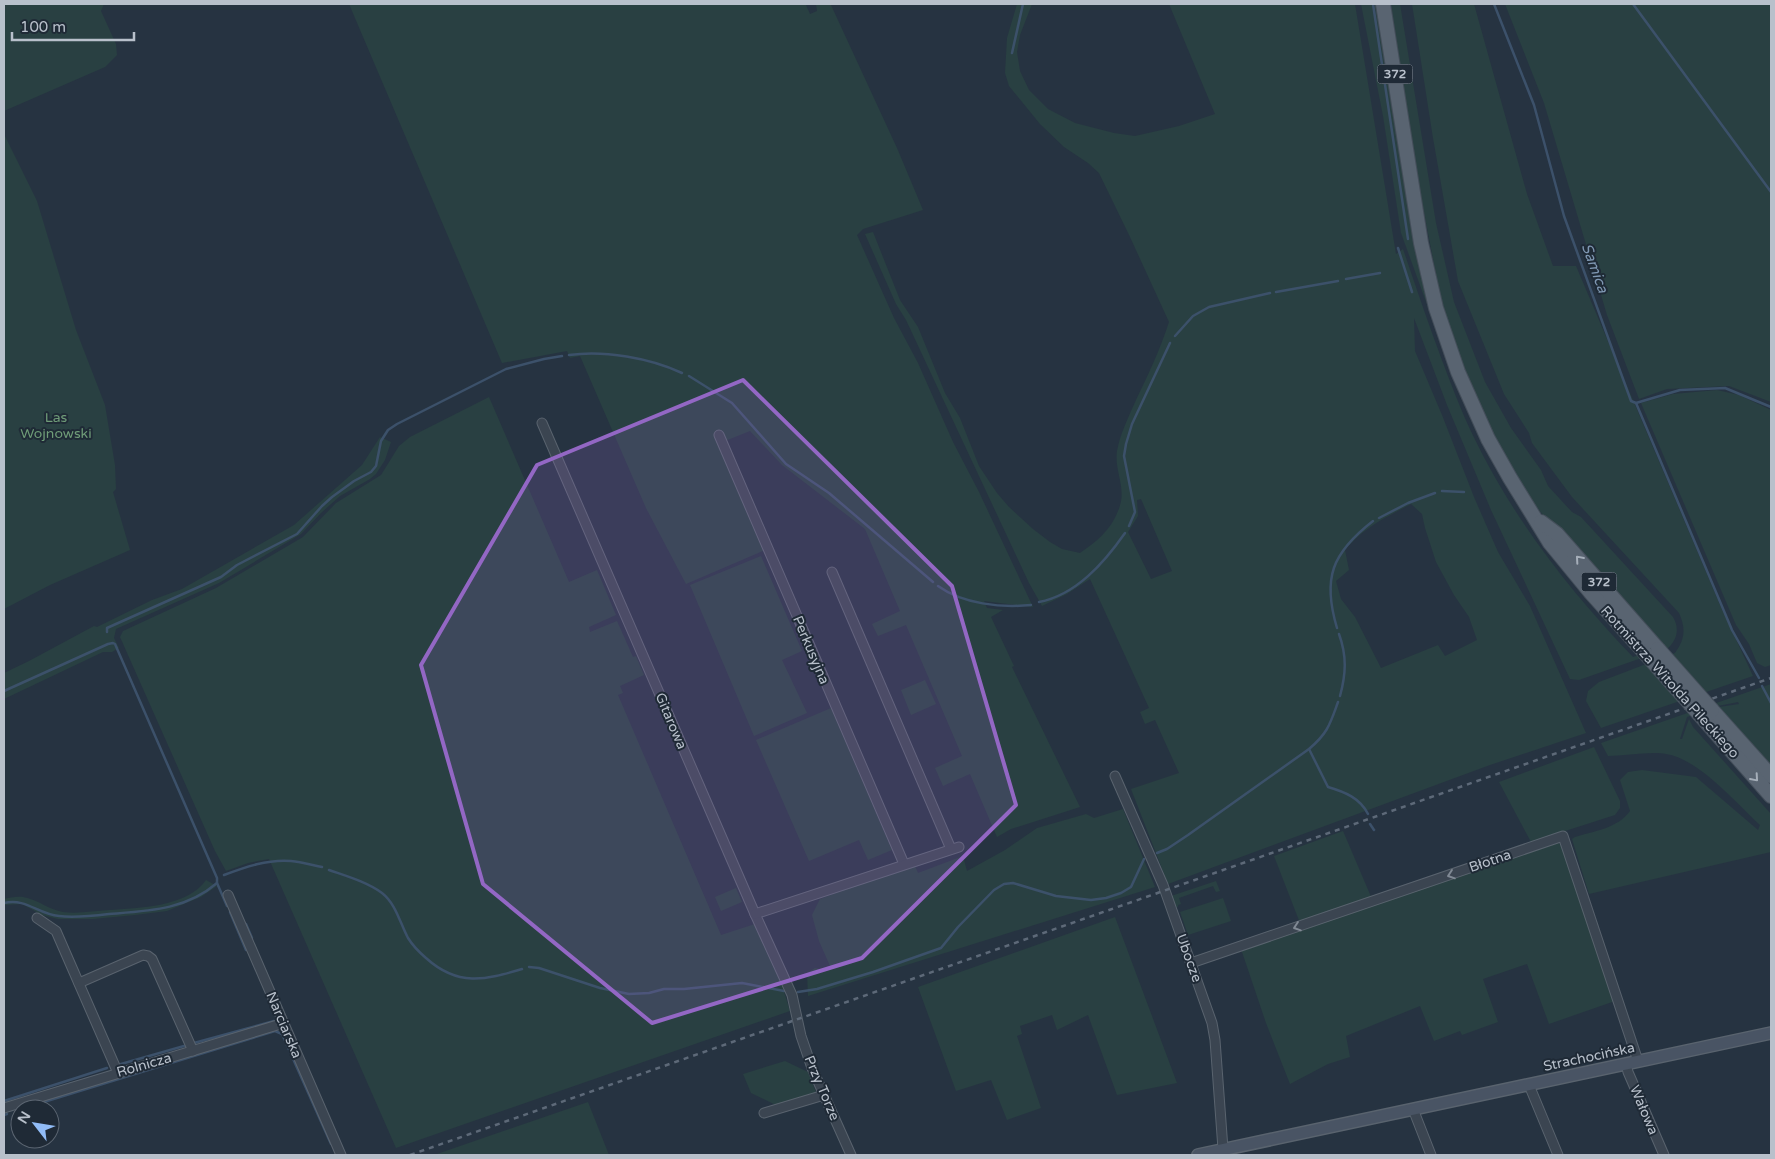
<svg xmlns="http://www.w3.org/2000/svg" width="1775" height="1159" font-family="'Varela Round',sans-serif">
	<rect width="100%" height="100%" fill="#263341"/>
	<g fill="#294042" fill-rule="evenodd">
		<polygon points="4,4 104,4 101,11 116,44 117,55 105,67 4,111"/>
		<polygon points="349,4 808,4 806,5 810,14 817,11 816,4 832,4 831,5 897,148 923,210 863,229 857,235 894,318 918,363 953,442 979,492 1033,607 984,601 987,608 1003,610 991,617 1014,666 1012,667 1080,807 1011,829 997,837 970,774 943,786 935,768 962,756 906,625 878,636 872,624 900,611 865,529 782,465 750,431 725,441 715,436 765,550 686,584 646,508 580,356 570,358 567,351 502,363"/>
		<path d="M1017 4H1032L1020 35 1017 52 1020 71 1029 90 1048 109 1075 123 1114 133 1135 136 1179 126 1215 114 1169 4H1355L1396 254 1403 249C1422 305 1441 361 1464 416 1504 507 1565 586 1633 657L1664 646 1562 532 1543 515 1520 486 1495 441 1460 362 1441 301 1414 160 1391 4H1400L1436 223 1454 302 1485 382 1511 428 1541 470 1548 486 1572 512 1581 517 1673 617C1680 629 1677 640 1667 649L1579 680 1570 679 1491 510 1447 405 1414 318 1415 351 1442 415 1474 497 1498 552 1530 606 1586 733 1490 765 1168 884 1131 789 1179 773 1155 720 1145 724 1140 712 1149 708 1090 579 1067 594 1042 606 1029 583 906 320 896 304 865 234 873 232 900 300 918 327 945 393 960 418 979 466 997 493 1009 507 1033 529 1050 542 1062 549 1080 553C1096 542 1111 530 1118 511 1128 489 1114 472 1117 451 1120 434 1129 416 1136 400 1148 375 1160 350 1169 322L1130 237 1099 173 1088 163 1064 147 1040 124 1009 86 1005 73 1007 38ZM1141 499 1172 571 1151 579 1128 532 1138 516 1137 500ZM1411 504 1422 514 1425 528 1436 562 1454 595 1469 617 1477 640 1445 656 1438 645 1381 668 1355 617 1341 599 1336 581 1349 570 1345 550C1366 526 1383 519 1411 504Z"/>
		<polygon points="1361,4 1378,4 1437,332 1401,233 1383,116"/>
		<path d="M1412 4H1474L1527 194 1553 266H1576L1721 607 1753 676 1601 728 1586 701 1588 691 1599 682 1675 653C1685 640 1686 628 1679 613L1572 497 1532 443 1529 433 1504 394 1458 281 1433 138Z"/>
		<polygon points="1505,4 1771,4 1771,402 1729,386 1667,389 1639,399 1607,315 1544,103"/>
		<polygon points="4,134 37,201 76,330 105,405 115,465 116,489 113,492 130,550 50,585 4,609"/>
		<polygon points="1717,390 1739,395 1771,410 1771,665 1765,667 1757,663 1749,644 1736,625 1641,403 1673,394"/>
		<polygon points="489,397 569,582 597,570 616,615 589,627 590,632 617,621 633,657 636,656 644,675 620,686 623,693 618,695 721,935 755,924 782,985 790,1011 396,1148 269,859 248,863 226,871 215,851 120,637 123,631 216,588 303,537 336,503 381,475 399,446 410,437"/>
		<polygon points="380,437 391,442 385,460 376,474 370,479 340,496 321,513 301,534 219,583 116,629 114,638 119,648 112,652 103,652 4,699 4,673 29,661 94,626 97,627 152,600 182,589 294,525 362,465"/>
		<polygon points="761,556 802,651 782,660 807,713 754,736 690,585"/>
		<polygon points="925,680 936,704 911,715 901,690"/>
		<path d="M1771 684V767L1719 707 1739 704 1738 702 1718 706 1687 717 1680 739H1682L1689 719 1693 727 1771 814V852L1589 894 1572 839 1575 837C1595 831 1618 828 1630 811L1620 780 1628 772 1642 770 1696 777 1758 830 1760 825C1735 802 1699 759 1666 754 1651 751 1624 756 1608 756L1601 743Z"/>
		<polygon points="831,708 892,850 868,860 859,840 809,861 756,740"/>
		<polygon points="1594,747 1620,801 1620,808 1615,815 1531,842 1499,782"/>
		<polygon points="1123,809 1155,887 808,996 807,973 815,968 827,971 830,966 819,941 812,915 820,899 854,886 915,866 918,873 963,856 967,871 1005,850 1037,828 1086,814 1094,818"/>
		<polygon points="1343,831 1372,899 1300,923 1274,856"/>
		<polygon points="1558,843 1563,846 1615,1001 1549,1024 1527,964 1483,979 1498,1022 1462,1035 1460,1031 1434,1041 1420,1006 1346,1036 1350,1057 1328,1064 1290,1084 1266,1023 1241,949"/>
		<path d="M206 880 217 886 201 897 167 911 135 915 93 919H58L42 915 22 904 4 905V899C9 898 17 896 23 897 37 899 49 910 63 912 78 914 94 911 109 910 138 908 188 907 206 880Z"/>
		<polygon points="1216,881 1220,891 1216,892 1213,886 1179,898 1181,904 1178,905 1178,907 1174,906 1171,896"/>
		<polygon points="736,888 742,902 721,911 715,897"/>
		<polygon points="1223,898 1231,921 1188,935 1180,912"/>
		<polygon points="1115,917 1177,1083 1117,1095 1088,1015 1057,1030 1052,1015 1020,1026 1022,1034 1017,1036 1041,1108 1007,1120 991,1080 956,1091 918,987"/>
		<polygon points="785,1061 808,1072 817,1095 778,1106 751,1093 743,1074"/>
		<polygon points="588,1102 609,1155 434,1155"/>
	</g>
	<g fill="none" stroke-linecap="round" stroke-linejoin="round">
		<g stroke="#3c516a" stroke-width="2.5">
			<polyline points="1373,4 1408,239"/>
			<polyline points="1494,4 1534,105 1564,216 1631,401 1636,403 1680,390 1725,388 1771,407"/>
			<polyline points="1633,4 1771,192"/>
			<polyline points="1012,53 1023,4"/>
			<polyline points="1398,248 1412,292"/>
			<polyline points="1346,279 1380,273"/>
			<polyline points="1276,292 1338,281"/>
			<polyline points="1175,336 1193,316 1209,307 1270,293"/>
			<path d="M569 355C604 350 650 358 682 373"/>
			<polyline points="689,376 732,403 786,464 829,493 933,582"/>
			<polyline points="1636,403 1732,630 1759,678"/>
			<polyline points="1442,491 1464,492"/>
			<polyline points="1379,518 1408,503 1435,493"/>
			<polyline points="1129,526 1135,512 1124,456 1126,444 1132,424 1170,343"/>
			<path d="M938 586C963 604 1001 608 1031 605"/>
			<path d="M1039 602C1076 595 1104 563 1125 533"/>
			<path d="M1337 628C1322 578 1332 553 1373 521"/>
			<polyline points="107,632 107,628 221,577 237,565 297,534 322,506 332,497 354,481 371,472 376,466 381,441 388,430 397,424 506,369 544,359 562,356"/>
			<path d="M1339 634C1347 656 1346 674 1340 696"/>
			<polyline points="1762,686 1771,703"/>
			<polyline points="4,691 108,644 113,643 115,644 217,878 217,883 227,906"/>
			<path d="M1309 749 1328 787C1345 792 1360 798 1368 814"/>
			<polyline points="1370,824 1374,830"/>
			<path d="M1157 853 1167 849 1188 835 1309 749C1328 733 1330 724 1338 702"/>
			<path d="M329 870C346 876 367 882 382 893 396 904 400 923 408 938 413 946 419 952 426 958 458 987 485 980 522 969"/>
			<path d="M224 875C245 867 268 859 291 861 301 862 312 865 322 867"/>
			<path d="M4 903C27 898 37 914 59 916 75 918 92 916 109 914 148 911 186 910 217 883"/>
			<polyline points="230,912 246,950"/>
			<polyline points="246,924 252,938"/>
			<polyline points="529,967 539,968 600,988 629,994 649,993 664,989 684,989 742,983 784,991"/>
			<polyline points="798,992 817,989 873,972 941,948 958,927 994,890 1004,884 1013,883 1056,896 1091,900 1106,898 1121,893 1131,887 1144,859"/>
			<polyline points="194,1043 274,1021"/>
			<polyline points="121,1064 184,1046"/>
			<polyline points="4,1101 107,1068"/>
			<polyline points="21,1109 275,1031 282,1034 331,1144"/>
			<polyline points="4,1115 7,1114"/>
		</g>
		<g stroke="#59636e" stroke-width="11">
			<g id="street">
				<polyline points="542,423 755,914 792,995 801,1036 812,1068 851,1155"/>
				<polyline points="719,435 904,864"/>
				<polyline points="832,572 951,849"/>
				<polyline points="1115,776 1163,885 1212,1023 1215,1040 1223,1149"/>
				<polyline points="228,895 341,1155"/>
				<polyline points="755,914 959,847"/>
				<polyline points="37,918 56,931 118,1073"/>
				<polyline points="1191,963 1563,836 1638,1061"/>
				<polyline points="79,983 143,955 148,956 152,959 193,1051"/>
				<polyline points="1626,1064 1628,1072 1664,1155"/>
				<polyline points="1529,1085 1558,1155"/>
				<polyline points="4,1108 284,1023"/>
				<polyline points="1413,1109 1431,1155"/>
				<polyline points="764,1113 824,1095"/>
			</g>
		</g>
		<g stroke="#59636e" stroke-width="14">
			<polyline id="secondary" points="1198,1155 1771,1033"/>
		</g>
		<g stroke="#444e5a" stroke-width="16">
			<g id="primary">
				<polyline points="1383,4 1421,243 1436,308 1458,372 1488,439 1510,478 1550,543 1591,593 1645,653"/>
				<polyline points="1541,522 1557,534 1658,649"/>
				<polyline points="1712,710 1771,776"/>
				<polyline points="1700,715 1771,796"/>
			</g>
		</g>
		<use href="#street" stroke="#3b4551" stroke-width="9"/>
		<use href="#secondary" stroke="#495464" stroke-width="11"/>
		<use href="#primary" stroke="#596471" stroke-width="14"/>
		<polyline stroke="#5d6978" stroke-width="2.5" stroke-dasharray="5 5" stroke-linecap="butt" points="410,1155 1771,678"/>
		<g stroke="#444e5a" stroke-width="16" stroke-linecap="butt">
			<g id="primary-bridge">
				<polyline points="1658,649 1712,710"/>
				<polyline points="1645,653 1700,715"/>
			</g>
		</g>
		<use href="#primary-bridge" stroke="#596471" stroke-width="14"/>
	</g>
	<defs><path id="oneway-chevron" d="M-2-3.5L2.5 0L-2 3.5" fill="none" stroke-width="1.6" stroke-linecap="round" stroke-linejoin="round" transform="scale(1.25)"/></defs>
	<g stroke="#a5aeb9">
		<use href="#oneway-chevron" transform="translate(1579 559) rotate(-131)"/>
		<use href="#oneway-chevron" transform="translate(1755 778) rotate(49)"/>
	</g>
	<g stroke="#808994">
		<use href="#oneway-chevron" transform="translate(1451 875) rotate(161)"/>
		<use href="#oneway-chevron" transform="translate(1297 927) rotate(161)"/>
	</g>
	<path fill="#9367c4" fill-opacity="0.2" stroke="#9367c4" stroke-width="4" stroke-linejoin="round" d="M743 380 952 586 1016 805 862 958 652 1023 483 884 421 665 537 465Z"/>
	<g text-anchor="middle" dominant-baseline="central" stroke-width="4" stroke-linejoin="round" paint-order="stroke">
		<g fill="#1f2a36" stroke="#8a939e" stroke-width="1">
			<rect x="1377.5" y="64.5" width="35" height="19" rx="4"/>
			<rect x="1581.5" y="572.5" width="35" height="19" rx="4"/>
		</g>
		<g font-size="12" font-weight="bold" fill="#b8c0cb">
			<text x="1395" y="74">372</text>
			<text x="1599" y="582">372</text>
		</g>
		<g font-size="14" fill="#6f9c78" stroke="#1f2a36">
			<text x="56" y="417">Las<tspan x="56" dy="16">Wojnowski</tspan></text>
		</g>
		<g font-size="14" fill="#b8c0cb" stroke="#1f2a36">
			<text transform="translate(811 650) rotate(67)">Perkusyjna</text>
			<text transform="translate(1670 682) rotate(48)">Rotmistrza Witolda Pileckiego</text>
			<text transform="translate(671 721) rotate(67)">Gitarowa</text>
			<text transform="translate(1490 861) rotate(-19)">Błotna</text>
			<text transform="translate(1189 958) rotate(70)">Ubocze</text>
			<text transform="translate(284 1025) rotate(67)">Narciarska</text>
			<text transform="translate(1589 1057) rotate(-12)">Strachocińska</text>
			<text transform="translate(144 1065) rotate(-16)">Rolnicza</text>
			<text transform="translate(822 1088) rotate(67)">Przy Torze</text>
			<text transform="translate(1644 1110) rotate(67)">Wałowa</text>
		</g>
		<g font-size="15" font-style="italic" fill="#7f97b2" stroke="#1f2a36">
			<text transform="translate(1595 268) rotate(70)">Samica</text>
		</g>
	</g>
	<rect width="1775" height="1159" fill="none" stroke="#b8c0cb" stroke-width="10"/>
	<g transform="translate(35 1124) rotate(301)"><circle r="24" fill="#1f2a36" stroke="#5c6672"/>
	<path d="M0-4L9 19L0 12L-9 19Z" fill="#91bcf7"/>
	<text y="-8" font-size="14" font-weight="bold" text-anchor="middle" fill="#b8c0cb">N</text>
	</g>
	<path d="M12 32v8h122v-8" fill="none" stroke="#b8c0cb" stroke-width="2.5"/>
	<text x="20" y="32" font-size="15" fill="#b8c0cb" stroke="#1f2a36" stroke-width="4" paint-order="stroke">100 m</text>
</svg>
